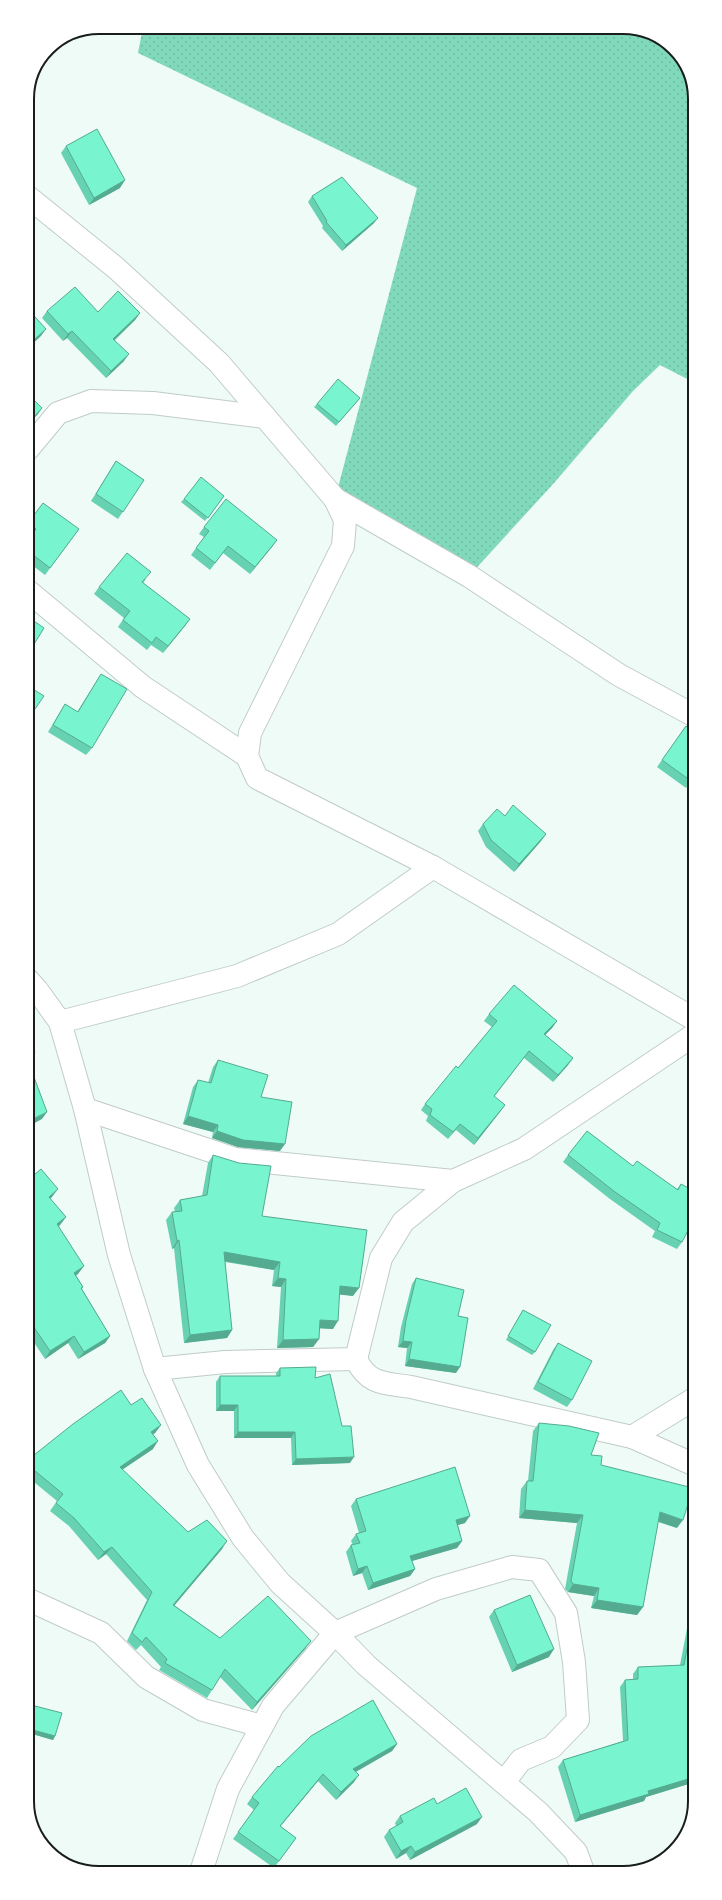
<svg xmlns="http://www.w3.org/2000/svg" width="722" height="1900" font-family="'Asap Condensed',sans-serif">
	<defs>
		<pattern id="grass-dots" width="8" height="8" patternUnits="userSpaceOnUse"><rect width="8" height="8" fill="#81d9bc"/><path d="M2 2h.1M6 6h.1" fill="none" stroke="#6fbaa1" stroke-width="1.8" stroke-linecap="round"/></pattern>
	</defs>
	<rect width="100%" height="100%" fill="#eefbf6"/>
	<polygon fill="url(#grass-dots)" points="143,27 628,27 667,42 692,80 693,382 660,365 633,391 554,483 469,576 335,499 417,188 138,53"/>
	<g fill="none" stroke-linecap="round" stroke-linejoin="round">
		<g stroke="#c0ccc7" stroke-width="24">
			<g id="minor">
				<polyline points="27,196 116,268 219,363 335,499 345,520 343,546 250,733 247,756 257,778 433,867 694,1019"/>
				<polyline points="28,449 58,413 91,401 153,403 265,417"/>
				<polyline points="335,499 469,576 619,675 693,715"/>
				<polyline points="28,591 143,687 247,756"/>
				<polyline points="28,980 37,990 60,1022 85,1109 119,1255 155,1369 198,1465 243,1538 280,1583 335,1633 366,1665 538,1812 576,1852 583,1871"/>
				<polyline points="60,1022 237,976 338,934 433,867"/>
				<polyline points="85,1109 235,1159 453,1181"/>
				<path d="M356 1359C368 1385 385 1383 411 1387L632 1437 695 1465"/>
				<polyline points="155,1369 225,1362 356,1359 381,1258 403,1222 453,1181 524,1149 694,1035"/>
				<polyline points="632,1437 694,1399"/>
				<polyline points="29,1600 101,1633 146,1677 203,1710 262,1726"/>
				<polyline points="201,1872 228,1789 273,1706 335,1633 436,1589 512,1567 539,1570 566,1613 574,1662 578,1720 552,1747 521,1760 504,1782"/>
			</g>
		</g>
		<use href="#minor" stroke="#fff" stroke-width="22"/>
	</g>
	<g fill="#67d2b1">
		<polygon points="66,146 120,188 89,205 61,153"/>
		<polygon points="312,196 374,223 342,251 322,228 323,226 308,202"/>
		<polygon points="47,311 98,312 140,313 135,320 115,340 124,361 106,378 67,338 63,341 42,318"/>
		<polygon points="360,398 336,426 314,407 317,404"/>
		<polygon points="116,461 144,480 118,519 91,501"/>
		<polygon points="224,496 205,521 181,502 184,499"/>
		<polygon points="28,524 79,529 45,575 28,562 28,540 31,536 28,534"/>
		<polygon points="204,527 277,540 250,574 223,553 210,570 191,555 204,537 199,534"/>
		<polygon points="146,579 143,583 190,619 163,653 151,645 147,650 118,627 124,618 94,594 99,587"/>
		<polygon points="101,674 92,748 86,755 48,732 60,712 65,704 77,712"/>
		<polygon points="686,726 693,777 686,788 657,767"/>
		<polygon points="505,816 546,834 541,841 514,872 486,847 478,831 483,824"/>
		<polygon points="489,1014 557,1021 552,1028 545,1035 573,1058 568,1065 553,1082 524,1058 494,1097 505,1105 474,1145 456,1130 448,1139 426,1121 428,1116 421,1110 425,1104 458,1068 492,1027 484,1021"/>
		<polygon points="218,1060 261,1097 280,1151 238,1147 212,1138 213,1132 183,1124 193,1087 198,1080 208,1083 213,1067"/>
		<polygon points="213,1155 262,1216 353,1296 340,1294 333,1329 319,1328 319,1339 313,1347 277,1348 281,1287 272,1286 274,1270 225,1262 232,1330 227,1338 184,1343 174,1248 172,1249 166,1220 172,1212 175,1212 174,1208 180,1200 202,1196 208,1163"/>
		<polygon points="568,1155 633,1166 677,1189 681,1184 682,1242 677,1249 652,1237 655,1231 610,1199 563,1162"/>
		<polygon points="29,1169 52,1197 50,1199 66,1217 59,1226 78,1274 76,1275 83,1287 82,1289 110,1336 105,1343 78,1359 68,1343 45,1359 29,1335"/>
		<polygon points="416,1278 458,1316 456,1373 405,1366 407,1348 398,1347 401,1327 412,1284"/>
		<polygon points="523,1310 535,1352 532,1355 506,1340"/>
		<polygon points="558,1343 572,1400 567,1407 533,1389 553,1350"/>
		<polygon points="280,1368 315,1378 350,1463 292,1465 291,1438 234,1438 234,1411 216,1411 216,1382 220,1376 276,1376 276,1373"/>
		<polygon points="131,1405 161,1425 155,1433 153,1434 153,1449 122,1470 188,1532 222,1549 174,1605 220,1638 311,1641 305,1649 252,1710 220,1677 207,1698 159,1670 161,1667 141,1645 136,1650 127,1641 147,1600 106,1554 98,1560 69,1526 50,1511 57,1501 29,1478 29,1459"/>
		<polygon points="539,1423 591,1455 601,1465 677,1528 658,1522 643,1607 637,1615 591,1608 594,1596 568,1592 565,1589 577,1523 519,1518 521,1489 527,1481 528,1481 533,1431"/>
		<polygon points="356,1499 465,1523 458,1525 462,1541 457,1548 412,1561 415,1569 410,1576 368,1590 362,1573 353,1576 346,1552 351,1545 353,1545 351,1541 356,1534 359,1533 351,1506"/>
		<polygon points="695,1587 695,1782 646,1797 644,1801 575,1822 558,1767 563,1760 623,1741 620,1687 625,1680 633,1679 633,1674 638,1667 680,1665"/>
		<polygon points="494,1610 549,1657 512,1672 489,1617"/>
		<polygon points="35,1706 55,1736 53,1740 29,1733 29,1721 33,1709"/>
		<polygon points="397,1744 392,1751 356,1772 354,1782 336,1800 318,1781 280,1826 296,1838 274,1868 233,1839 254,1810 247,1804 252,1797 279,1767"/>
		<polygon points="437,1804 477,1824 410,1860 406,1853 396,1859 384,1837 389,1830 396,1826 395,1823 400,1816"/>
	</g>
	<g fill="#54ab90">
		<polygon points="125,180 120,188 89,205 94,198"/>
		<polygon points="378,218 374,223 342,251 346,245"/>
		<polygon points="140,313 135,320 108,346 113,339"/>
		<polygon points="46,329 41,336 27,349 27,346"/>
		<polygon points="72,331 67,338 63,341 68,334"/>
		<polygon points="129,354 124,361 106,378 111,371"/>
		<polygon points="42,408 38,414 28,425 28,423"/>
		<polygon points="277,540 272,547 250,574 255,567"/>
		<polygon points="190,619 185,626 163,653 168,646"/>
		<polygon points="546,834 541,841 514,872 519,864"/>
		<polygon points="557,1021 552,1028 539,1041 544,1034"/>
		<polygon points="35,1053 30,1061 28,1062 28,1057"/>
		<polygon points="573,1058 568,1065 553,1082 558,1075"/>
		<polygon points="505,1105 500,1112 474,1145 478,1138"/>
		<polygon points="47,1112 42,1119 29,1126 29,1121"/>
		<polygon points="188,1116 218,1125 213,1132 183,1124"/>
		<polygon points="217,1131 285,1144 280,1151 238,1147 212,1138"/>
		<polygon points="58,1189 52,1197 43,1204 49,1197"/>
		<polygon points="66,1217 60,1225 52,1231 57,1224"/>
		<polygon points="179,1240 174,1248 172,1249 177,1241"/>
		<polygon points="224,1252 280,1262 274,1270 218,1260"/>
		<polygon points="84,1266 78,1274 69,1280 74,1273"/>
		<polygon points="278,1278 286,1279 281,1287 272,1286"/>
		<polygon points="340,1286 359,1288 353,1296 334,1294"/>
		<polygon points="320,1320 338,1321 333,1329 314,1328"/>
		<polygon points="232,1330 227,1338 184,1343 190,1335"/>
		<polygon points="74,1336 68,1343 45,1359 50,1351"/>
		<polygon points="110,1336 105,1343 78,1359 84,1352"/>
		<polygon points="319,1339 313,1347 277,1348 283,1340"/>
		<polygon points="403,1341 412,1342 407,1348 398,1347"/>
		<polygon points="409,1359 460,1367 456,1373 405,1366"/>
		<polygon points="220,1405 238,1405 234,1411 216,1411"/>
		<polygon points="161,1425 155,1433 146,1439 151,1432"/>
		<polygon points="238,1432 295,1432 291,1438 234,1438"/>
		<polygon points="158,1441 153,1449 114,1475 120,1467"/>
		<polygon points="354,1457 350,1463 292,1465 296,1459"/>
		<polygon points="525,1510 583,1515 577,1523 519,1518"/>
		<polygon points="660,1512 683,1520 677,1528 654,1520"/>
		<polygon points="470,1516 465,1523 451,1527 456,1520"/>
		<polygon points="227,1541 222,1549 168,1613 173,1605"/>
		<polygon points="462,1541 457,1548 405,1563 410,1556"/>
		<polygon points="112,1547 106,1554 98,1560 104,1552"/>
		<polygon points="367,1566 362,1573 353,1576 358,1569"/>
		<polygon points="415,1569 410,1576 368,1590 373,1583"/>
		<polygon points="573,1584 599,1588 594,1596 568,1592"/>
		<polygon points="597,1600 643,1607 637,1615 591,1608"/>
		<polygon points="311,1641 305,1649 252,1710 257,1702"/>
		<polygon points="554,1649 549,1657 512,1672 517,1665"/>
		<polygon points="29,1729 55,1736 53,1740 29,1733"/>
		<polygon points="397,1744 392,1751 348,1776 353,1769"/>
		<polygon points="323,1774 318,1781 275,1833 280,1826"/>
		<polygon points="359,1775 354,1782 336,1800 341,1792"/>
		<polygon points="695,1777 695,1782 646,1797 644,1801 575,1822 580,1815 648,1791"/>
		<polygon points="482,1817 477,1824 410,1860 415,1852"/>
		<polygon points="411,1846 406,1853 396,1859 401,1851"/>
	</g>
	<g fill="#78f4ce" stroke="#54ab90">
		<polygon points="97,129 125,180 94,198 66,146"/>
		<polygon points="342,177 378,218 346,245 326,222 327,221 312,196"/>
		<polygon points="75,287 98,312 118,291 140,313 113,339 129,354 111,371 72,331 68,334 47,311"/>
		<polygon points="27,308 46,329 27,346"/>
		<polygon points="338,379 360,398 339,422 317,404"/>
		<polygon points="28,394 42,408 28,423"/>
		<polygon points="116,461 144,480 123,512 96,494"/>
		<polygon points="201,477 224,496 208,518 184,499"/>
		<polygon points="226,499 277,540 255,567 228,546 215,563 196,548 209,531 204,527"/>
		<polygon points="43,503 79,529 50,568 28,551 28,540 36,529 28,523"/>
		<polygon points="127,553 151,572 142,582 190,619 168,646 156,637 152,643 123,620 130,611 99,587"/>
		<polygon points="28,617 44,628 28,654"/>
		<polygon points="101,674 127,689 92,748 53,725 65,704 78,712"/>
		<polygon points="28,686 44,696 28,719"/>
		<polygon points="686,726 693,732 693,777 691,781 662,760"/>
		<polygon points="513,805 546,834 519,864 491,840 483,824 497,809 505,816"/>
		<polygon points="514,985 557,1021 544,1034 573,1058 558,1075 529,1051 494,1096 505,1105 478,1138 460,1124 453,1132 430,1115 432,1109 425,1104 456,1066 458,1068 497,1021 489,1014"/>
		<polygon points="28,1040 35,1053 28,1057"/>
		<polygon points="218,1060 268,1075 261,1097 292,1102 285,1144 243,1140 217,1131 218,1125 188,1116 198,1080 211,1083"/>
		<polygon points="28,1061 47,1112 29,1121"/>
		<polygon points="587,1131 633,1166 637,1161 678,1190 681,1184 694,1191 694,1219 682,1242 657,1230 660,1223 615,1192 568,1155"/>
		<polygon points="213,1155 239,1163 271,1166 262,1216 367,1230 359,1288 340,1286 338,1321 320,1320 319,1339 283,1340 286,1279 278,1278 280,1262 224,1252 232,1330 190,1335 179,1240 177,1241 172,1212 182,1211 180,1200 207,1195"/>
		<polygon points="29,1169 34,1175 41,1169 58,1189 49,1197 66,1217 57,1224 84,1266 74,1273 83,1287 81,1288 110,1336 84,1352 74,1336 50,1351 29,1320"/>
		<polygon points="416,1278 464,1290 458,1316 468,1318 460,1367 409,1359 412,1342 403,1341 406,1320"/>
		<polygon points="523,1310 551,1325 535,1352 508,1336"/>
		<polygon points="558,1343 592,1361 572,1400 538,1382"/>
		<polygon points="316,1367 315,1378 330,1374 342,1426 351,1426 354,1457 296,1459 295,1432 238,1432 238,1405 220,1405 220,1376 280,1376 280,1368"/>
		<polygon points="121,1390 131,1405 142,1398 161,1425 151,1432 158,1441 120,1467 188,1532 207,1520 227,1541 173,1605 220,1638 268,1596 311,1641 257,1702 225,1669 212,1690 165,1663 167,1659 146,1637 142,1642 132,1633 152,1592 112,1547 104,1552 74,1518 56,1503 63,1494 29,1466 29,1459 73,1424"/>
		<polygon points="539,1423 569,1426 599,1433 591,1455 602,1456 601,1465 693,1488 683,1520 660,1512 643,1607 597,1600 599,1588 573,1584 571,1581 583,1515 525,1510 527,1481 533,1481"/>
		<polygon points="455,1467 470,1516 456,1520 462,1541 410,1556 415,1569 373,1583 367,1566 358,1569 351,1545 360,1543 356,1534 366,1531 356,1499"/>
		<polygon points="530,1595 554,1649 517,1665 494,1610"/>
		<polygon points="695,1606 695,1777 648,1791 649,1794 580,1815 563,1760 628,1740 625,1680 638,1679 638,1667 684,1665"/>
		<polygon points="373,1700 397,1744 353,1769 359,1775 341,1792 323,1774 280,1826 296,1838 279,1861 238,1832 259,1803 252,1797 278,1766 279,1767 311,1736"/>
		<polygon points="35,1706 62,1713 55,1736 29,1729 29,1727"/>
		<polygon points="466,1788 482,1817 415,1852 411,1846 401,1851 389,1830 403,1822 400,1816 434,1798 437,1804"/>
	</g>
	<path d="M0 0H722V1900H0ZM99 34H623A65 65 0 0 1 688 99V1801A65 65 0 0 1 623 1866H99A65 65 0 0 1 34 1801V99A65 65 0 0 1 99 34Z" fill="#fff" fill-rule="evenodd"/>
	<path fill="none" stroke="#191e1c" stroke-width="2" d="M99 34H623A65 65 0 0 1 688 99V1801A65 65 0 0 1 623 1866H99A65 65 0 0 1 34 1801V99A65 65 0 0 1 99 34Z"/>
</svg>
